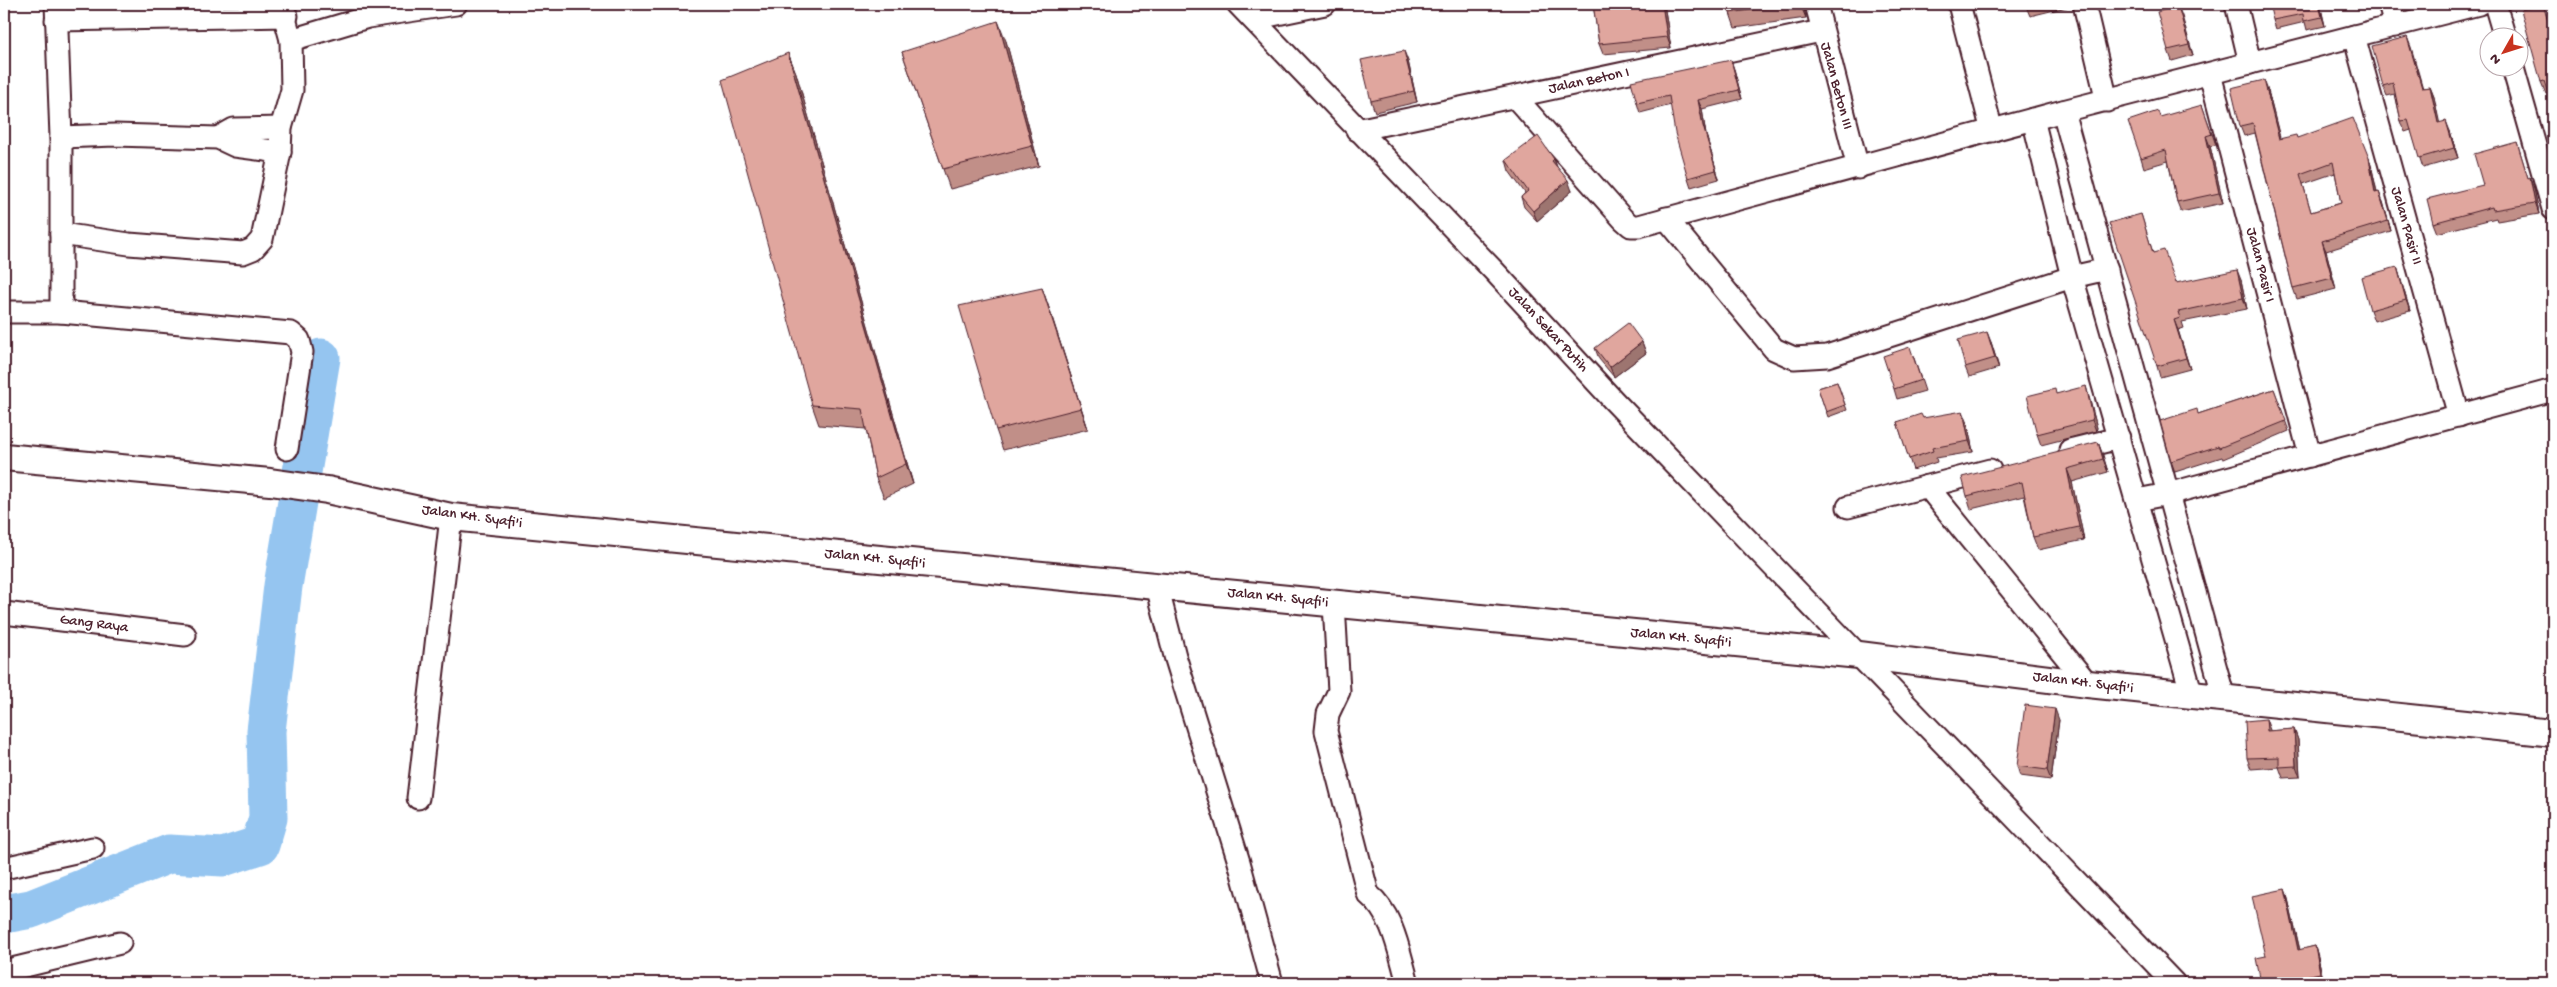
<svg xmlns="http://www.w3.org/2000/svg" width="2557" height="987" font-family="'Gochi Hand',sans-serif">
	<rect width="100%" height="100%" fill="#fff"/>
	<filter id="ink" filterUnits="userSpaceOnUse"><feTurbulence type="fractalNoise" baseFrequency=".02" numOctaves="2"/><feDisplacementMap in="SourceGraphic" scale="10" xChannelSelector="R" yChannelSelector="G"/><feConvolveMatrix kernelMatrix="1 2 1 2 8 2 1 2 1" color-interpolation-filters="sRGB"/></filter>
	<g filter="url(#ink)">
		<g fill="none" stroke-linecap="round" stroke-linejoin="round">
			<polyline stroke="#95c5f0" stroke-width="39" points="4,914 31,909 169,854 223,857 260,845 268,818 266,731 283,586 321,358"/>
			<g stroke="#4a1f2b" stroke-width="25">
				<g id="minor">
					<polyline points="56,4 61,137 61,312"/>
					<polyline points="1238,4 1495,272 1614,401 2174,983"/>
					<polyline points="1816,4 1858,168"/>
					<polyline points="1959,4 1992,131"/>
					<polyline points="2084,4 2107,101"/>
					<polyline points="2236,4 2250,63"/>
					<polyline points="2389,4 2395,26"/>
					<polyline points="2495,4 2505,38"/>
					<polyline points="1253,19 1325,4"/>
					<polyline points="56,20 287,16"/>
					<polyline points="2354,36 2459,416"/>
					<polyline points="291,40 368,17 456,4"/>
					<polyline points="2513,68 2553,209"/>
					<polyline points="2210,74 2310,456"/>
					<polyline points="1515,97 1623,219 1631,226 1639,226 2063,111 2479,4"/>
					<polyline points="2063,111 2224,698"/>
					<polyline points="2033,119 2072,277 2192,695"/>
					<polyline points="1357,130 1821,31"/>
					<polyline points="61,137 115,135 218,138 235,146 280,152"/>
					<polyline points="218,138 234,129 281,128"/>
					<polyline points="1666,218 1774,349 1794,358 1827,356 2072,277 2107,269"/>
					<polyline points="61,234 129,244 243,253 253,249 262,239 280,152 281,128 292,90 291,40 281,4"/>
					<polyline points="4,312 61,312 291,333 299,340 302,352 287,449"/>
					<polyline points="2070,450 2119,438"/>
					<polyline points="1927,486 2088,684"/>
					<polyline points="2137,500 2168,494 2553,390"/>
					<polyline points="1848,507 1990,470"/>
					<polyline points="1157,586 1175,656 1239,862 1272,983"/>
					<path d="M1334 604 1339 691 1328 714 1326 731 1368 894C1394 915 1399 953 1408 983"/>
					<polyline points="4,613 185,635"/>
					<polyline points="418,798 451,517"/>
					<polyline points="4,868 93,848"/>
					<polyline points="4,971 120,943"/>
				</g>
			</g>
			<g stroke="#4a1f2b" stroke-width="30">
				<polyline id="major" points="4,457 270,482 327,490 451,517 1859,655 2088,684 2553,733"/>
			</g>
			<use href="#minor" stroke="#fff" stroke-width="21"/>
			<use href="#major" stroke="#fff" stroke-width="26"/>
		</g>
		<g fill="#c18f88" stroke="#4a1f2b" fill-rule="evenodd">
			<polygon points="1048,4 1070,4 1070,6 1050,8"/>
			<polygon points="1593,4 1664,4 1671,48 1603,54 1599,44"/>
			<polygon points="1728,4 1803,4 1806,18 1735,28 1730,13"/>
			<polygon points="2025,4 2066,4 2067,7 2030,16"/>
			<polygon points="2320,4 2325,26 2307,30 2305,22 2276,29 2273,20"/>
			<polygon points="2178,6 2193,55 2172,61 2168,50"/>
			<polygon points="2547,16 2553,36 2553,109 2548,93 2546,94 2541,82"/>
			<polygon points="2407,37 2422,88 2430,87 2434,97 2439,123 2450,131 2458,158 2423,168 2411,130 2405,132 2401,121 2395,94 2387,96 2383,86"/>
			<polygon points="1006,41 1039,166 950,189 902,52"/>
			<polygon points="788,53 796,73 913,484 884,498 876,478 866,429 819,425 812,405"/>
			<polygon points="1408,61 1417,102 1375,112 1371,101"/>
			<polygon points="1734,69 1742,99 1702,109 1706,135 1719,179 1691,187 1688,178 1671,105 1640,113 1637,103"/>
			<path d="M2268 91 2280 139 2297 138 2369 158 2372 169 2377 192 2383 202 2391 231 2326 251 2336 289 2297 299 2293 288 2255 133 2244 136 2240 126ZM2335 173 2341 203 2311 212 2303 184Z"/>
			<polygon points="2202,105 2216,145 2210,146 2223,203 2181,212 2177,202 2168,161 2144,168 2141,158"/>
			<polygon points="2517,142 2528,178 2534,188 2539,214 2497,221 2496,218 2437,233 2433,223 2483,185"/>
			<polygon points="1554,159 1557,167 1572,191 1537,221 1524,207 1521,197 1525,193 1509,171 1506,160"/>
			<polygon points="2141,214 2153,253 2176,283 2241,280 2247,309 2182,322 2184,328 2178,330 2190,369 2160,377 2157,366"/>
			<polygon points="2397,267 2410,311 2374,321 2370,310"/>
			<polygon points="1042,288 1049,308 1088,429 1003,450 996,430"/>
			<polygon points="1642,342 1646,353 1614,377 1599,359 1595,348"/>
			<polygon points="1991,342 1999,368 1969,377 1965,367"/>
			<polygon points="1914,358 1925,391 1897,399 1894,389"/>
			<polygon points="1837,382 1847,410 1828,417 1818,388"/>
			<polygon points="2274,389 2289,431 2223,459 2222,457 2175,472 2171,461 2198,414"/>
			<polygon points="2056,394 2089,397 2097,428 2096,431 2041,445 2037,434"/>
			<polygon points="1923,418 1967,421 1973,452 1936,458 1937,462 1913,470 1897,422"/>
			<polygon points="2098,442 2108,472 2072,482 2084,540 2038,550 2033,537 2024,496 1971,509 1967,496"/>
			<polygon points="2059,720 2051,780 2020,776 2017,766"/>
			<polygon points="2294,729 2298,740 2300,777 2283,778 2279,767 2251,769 2247,758 2270,731"/>
			<polygon points="2285,889 2288,899 2300,950 2315,946 2318,957 2324,983 2261,983 2266,956"/>
		</g>
		<g fill="#9d746f" stroke="#4a1f2b">
			<polygon points="1662,4 1664,4 1671,48 1667,37"/>
			<polygon points="1800,4 1803,4 1806,18"/>
			<polygon points="2319,4 2320,4 2325,26 2322,17"/>
			<polygon points="2543,4 2553,36 2553,39"/>
			<polygon points="2178,6 2182,16 2193,55 2189,45"/>
			<polygon points="998,21 1006,41 1039,166 1032,146"/>
			<polygon points="2407,37 2411,47 2426,99 2422,88"/>
			<polygon points="1404,51 1408,61 1417,102 1414,91"/>
			<polygon points="788,53 796,73 913,484 906,464"/>
			<polygon points="1731,60 1734,69 1742,99 1739,90"/>
			<polygon points="2264,80 2268,91 2283,149 2279,139"/>
			<polygon points="2430,87 2434,97 2442,134 2438,123"/>
			<polygon points="1698,100 1702,109 1706,135 1719,179 1703,126"/>
			<polygon points="2446,121 2450,131 2458,158 2454,148"/>
			<polygon points="2206,136 2210,146 2223,203 2219,193"/>
			<polygon points="2369,158 2372,169 2379,203 2375,193"/>
			<polygon points="1554,159 1558,170 1552,161"/>
			<polygon points="2530,177 2534,188 2539,214 2535,203"/>
			<polygon points="1568,180 1572,191 1537,221 1533,211"/>
			<polygon points="2379,192 2383,202 2391,231 2388,221"/>
			<polygon points="2322,241 2326,251 2336,289 2332,278"/>
			<polygon points="2397,267 2400,277 2410,311 2406,300"/>
			<polygon points="2237,270 2241,280 2247,309 2243,298"/>
			<polygon points="1042,288 1049,308 1088,429 1081,408"/>
			<polygon points="2174,320 2178,330 2190,369 2186,358"/>
			<polygon points="1987,332 1991,342 1999,368 1995,358"/>
			<polygon points="1642,342 1646,353 1614,377 1610,367"/>
			<polygon points="2086,386 2089,397 2097,428 2096,431 2092,420"/>
			<polygon points="1963,411 1967,421 1973,452 1969,441"/>
			<polygon points="2098,442 2103,455 2108,472 2103,459"/>
			<polygon points="2067,469 2072,482 2084,540 2079,527"/>
			<polygon points="2055,709 2059,720 2051,780 2047,770"/>
			<polygon points="2266,719 2270,730 2271,741 2267,731"/>
			<polygon points="2294,729 2298,740 2300,777 2296,766"/>
			<polygon points="2285,889 2288,899 2302,960 2298,950"/>
			<polygon points="2315,946 2318,957 2324,983 2320,973"/>
		</g>
		<g fill="#e0a69e" stroke="#4a1f2b" fill-rule="evenodd">
			<polygon points="1593,4 1662,4 1667,37 1599,44"/>
			<polygon points="1728,4 1792,4 1730,13"/>
			<polygon points="2025,4 2035,4 2026,6"/>
			<polygon points="2269,4 2319,4 2322,17 2304,21 2303,14 2273,20"/>
			<polygon points="2543,4 2553,39 2553,109 2544,81 2541,82 2521,10"/>
			<polygon points="2178,6 2189,45 2168,50 2157,12"/>
			<polygon points="998,21 1032,146 943,169 902,52"/>
			<polygon points="2407,37 2422,88 2430,87 2438,123 2446,121 2454,148 2419,158 2408,120 2401,121 2393,83 2383,86 2372,46"/>
			<polygon points="1404,51 1414,91 1371,101 1361,60"/>
			<polygon points="788,53 906,464 876,478 862,409 812,405 722,80"/>
			<polygon points="1731,60 1739,90 1698,100 1703,126 1716,170 1688,178 1675,133 1669,96 1637,103 1631,81"/>
			<path d="M2264 80 2279 139 2296 135 2297 138 2353 118 2369 158 2375 193 2379 192 2388 221 2322 241 2332 278 2293 288 2253 123 2240 126 2231 88ZM2333 162 2341 203 2311 212 2300 174Z"/>
			<polygon points="2202,105 2212,134 2206,136 2219,193 2177,202 2166,150 2141,158 2128,121 2158,111 2160,117"/>
			<polygon points="1538,136 1554,159 1552,161 1568,180 1533,211 1521,197 1528,191 1506,160"/>
			<polygon points="2517,142 2528,178 2530,177 2535,203 2493,210 2492,207 2433,223 2427,199 2483,185 2474,154"/>
			<polygon points="2141,214 2153,253 2164,250 2176,283 2237,270 2243,298 2178,312 2180,318 2174,320 2186,358 2157,366 2109,223"/>
			<polygon points="2397,267 2406,300 2370,310 2361,277"/>
			<polygon points="1042,288 1081,408 996,430 959,306"/>
			<polygon points="1628,323 1642,342 1610,367 1595,348"/>
			<polygon points="1987,332 1995,358 1965,367 1958,340"/>
			<polygon points="1910,347 1921,380 1894,389 1883,356"/>
			<polygon points="1837,382 1845,405 1826,412 1818,388"/>
			<polygon points="2086,386 2093,417 2092,420 2037,434 2027,396 2055,389 2056,394"/>
			<polygon points="2274,389 2286,421 2219,448 2218,446 2171,461 2160,421 2197,409 2198,414"/>
			<polygon points="1963,411 1969,441 1932,448 1933,451 1909,459 1897,422 1921,414 1923,418"/>
			<polygon points="2098,442 2103,459 2067,469 2079,527 2033,537 2022,482 1967,496 1962,477"/>
			<polygon points="2025,705 2055,709 2047,770 2017,766"/>
			<polygon points="2266,719 2267,731 2294,729 2296,766 2279,767 2279,757 2247,758 2245,721"/>
			<polygon points="2285,889 2298,950 2315,946 2320,973 2270,983 2261,983 2256,958 2266,956 2252,896"/>
		</g>
	</g>
	<g text-anchor="middle" dominant-baseline="central" stroke-width="4" stroke-linejoin="round" paint-order="stroke">
		<g font-size="15" fill="#4a1f2b" stroke="#fff">
			<text transform="translate(1589 81) rotate(-12)">Jalan Beton I</text>
			<text transform="translate(1836 86) rotate(75)">Jalan Beton III</text>
			<text transform="translate(2406 226) rotate(74)">Jalan Pasir II</text>
			<text transform="translate(2260 265) rotate(75)">Jalan Pasir I</text>
			<text transform="translate(1548 330) rotate(47)">Jalan Sekar Putih</text>
			<text transform="translate(472 517) rotate(8)">Jalan KH. Syafi'i</text>
			<text transform="translate(875 559) rotate(6)">Jalan KH. Syafi'i</text>
			<text transform="translate(1278 598) rotate(6)">Jalan KH. Syafi'i</text>
			<text transform="translate(94 624) rotate(7)">Gang Raya</text>
			<text transform="translate(1681 638) rotate(6)">Jalan KH. Syafi'i</text>
			<text transform="translate(2083 683) rotate(7)">Jalan KH. Syafi'i</text>
		</g>
	</g>
	<rect width="2557" height="987" fill="none" stroke="#fff" stroke-width="20"/>
	<rect x="10" y="10" width="2537" height="967" fill="none" stroke="#4a1f2b" stroke-width="2" filter="url(#ink)"/>
	<g transform="translate(2504 52) rotate(231)"><circle r="24" fill="#ffffff" stroke="#b7a5aa"/>
	<path d="M0-4L9 19L0 12L-9 19Z" fill="#c8321e"/>
	<text y="-8" font-size="14" font-weight="bold" text-anchor="middle" fill="#4a1f2b">N</text>
	</g>
</svg>
